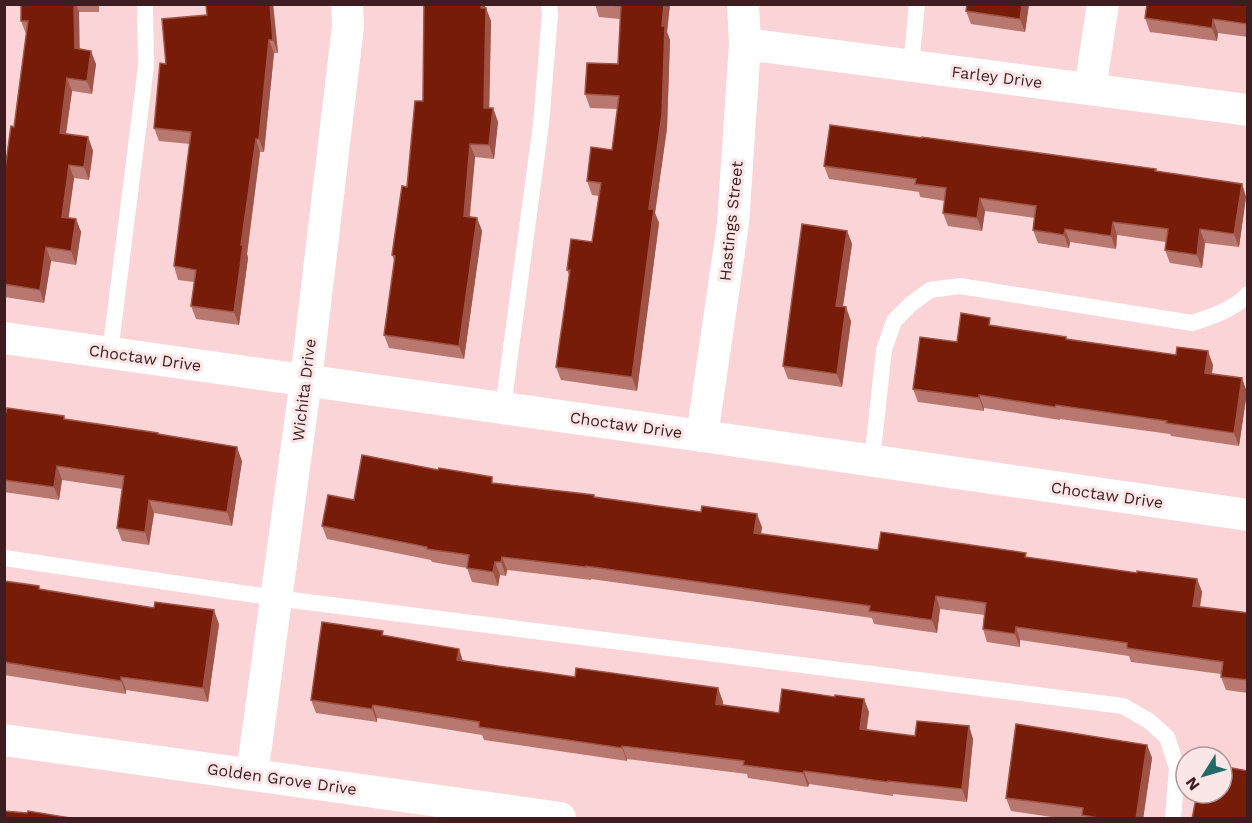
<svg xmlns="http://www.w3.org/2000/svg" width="1252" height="823" font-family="'Work Sans',sans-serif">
	<rect width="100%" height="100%" fill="#fad4d6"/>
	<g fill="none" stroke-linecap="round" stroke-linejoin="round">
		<g stroke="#fff" stroke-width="16">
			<polyline points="911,66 917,4"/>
			<polyline points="110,353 146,66 145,4"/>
			<polyline points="503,408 541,124 550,15 549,4"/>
			<path d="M872 460 884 350 894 321 911 304 930 290 960 286 1192 323C1211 317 1235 309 1248 294"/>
			<polyline points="4,558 276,598 1123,706 1149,721 1167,737 1177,768 1173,818"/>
		</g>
		<g stroke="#fff" stroke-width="32">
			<polyline points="745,44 1248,110"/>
			<polyline points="1090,89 1103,4"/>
			<polyline points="4,338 702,436 1248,515"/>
			<polyline points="702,436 733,224 745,44 743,4"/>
			<polyline points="4,740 560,818"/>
			<polyline points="252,775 306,380 348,26 347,4"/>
		</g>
	</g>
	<g fill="#b8786f">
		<polygon points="21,4 99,4 99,12 79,12 79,49 96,64 92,94 72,91 66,134 88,137 93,151 89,180 74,178 68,218 76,219 81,232 76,265 51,261 44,303 4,297 4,177 14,127 26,34 21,21"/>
		<polygon points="273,4 278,53 274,53 264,152 260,152 247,254 248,258 239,325 196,319 191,306 194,282 178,280 174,266 190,144 159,141 154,128 166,64 207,15"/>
		<polygon points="424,4 485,4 485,8 491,21 489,108 493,108 498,122 494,159 475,157 470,217 477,218 482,231 464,359 389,348 384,335 395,262 392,255 407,187 423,101"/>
		<polygon points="595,4 670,4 667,32 670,40 667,128 655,213 659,223 637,391 561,380 556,367 569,275 567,270 592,242 599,196 592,195 587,181 612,150 618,109 590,108 585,94 618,64 620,19 599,17"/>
		<polygon points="967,4 1029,4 1025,32 971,24 966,11"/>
		<polygon points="1248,4 1248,37 1218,33 1217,41 1150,32 1145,18"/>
		<polygon points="922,138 1156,169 1157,171 1242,184 1246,197 1239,247 1205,243 1202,268 1170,263 1165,250 1166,242 1117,235 1116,249 1070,242 1069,248 1038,243 1033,230 1035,218 985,211 982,231 948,226 943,213 945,201 920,197 919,192 829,179 824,166"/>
		<polygon points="847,231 852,244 843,307 851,321 842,387 788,379 783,366"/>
		<polygon points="993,326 1066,337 1067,339 1213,365 1212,374 1247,392 1239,446 1171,436 1170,434 1060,419 1060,420 984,408 984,411 918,402 913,389 957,342"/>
		<polygon points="4,412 65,419 158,433 159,435 242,461 232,526 154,513 149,545 122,541 117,528 123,489 62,480 59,500 4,492"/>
		<polygon points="495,483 594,495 595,497 762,527 761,534 878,550 1027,558 1137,573 1197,579 1202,592 1200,607 1248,613 1248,693 1226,690 1221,677 1221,674 1131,662 1129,656 1020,640 1020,647 987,642 983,629 984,615 940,609 937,633 874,624 872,618 591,579 591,580 507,570 506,576 500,575 498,586 472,582 467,568 432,562 431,560 327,539 322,526 354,500"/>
		<polygon points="4,581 40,589 219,624 208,702 126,690 126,694 4,675"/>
		<polygon points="385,636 459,649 463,661 575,677 718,688 723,702 723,705 779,713 835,697 864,699 869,712 866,730 915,736 969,726 973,739 967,802 893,794 893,796 809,784 808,787 748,778 747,774 627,759 627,761 484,740 482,735 377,718 377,722 316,713 311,700"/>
		<polygon points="1147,745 1152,758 1143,819 1065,819 1011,811 1006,798"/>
	</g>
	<g fill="#9e5346">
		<polygon points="74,4 76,4 79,12 80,62 75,48"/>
		<polygon points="270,4 273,4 278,53 273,40"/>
		<polygon points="481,4 485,4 486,13 486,8 491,21 489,121 484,108"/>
		<polygon points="664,4 670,4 667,32 670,40 667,128 655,213 659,223 637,391 632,377 649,209"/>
		<polygon points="1022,4 1029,4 1025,32 1020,19"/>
		<polygon points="1213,19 1218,33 1217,41 1212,28"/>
		<polygon points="269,40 274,53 264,152 259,139"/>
		<polygon points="91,51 96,64 92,94 87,81"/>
		<polygon points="67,78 72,91 64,146 60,133"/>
		<polygon points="493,108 498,122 494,159 489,145"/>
		<polygon points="88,137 93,151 89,180 84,167"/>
		<polygon points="256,139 260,152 247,254 248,258 239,325 234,312 241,245"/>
		<polygon points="470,144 475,157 468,229 464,216"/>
		<polygon points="69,165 74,178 67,230 62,217"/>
		<polygon points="1242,184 1246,197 1239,247 1234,234"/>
		<polygon points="980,198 985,211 982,231 977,218"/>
		<polygon points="477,218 482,231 464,359 459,346"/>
		<polygon points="76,219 81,232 76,265 71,251"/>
		<polygon points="1113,222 1117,235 1116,249 1111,236"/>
		<polygon points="1065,229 1070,242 1069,248 1064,235"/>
		<polygon points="1200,229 1205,243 1202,268 1197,255"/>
		<polygon points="847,231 852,244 841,319 836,306"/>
		<polygon points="46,247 51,261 44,303 40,290"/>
		<polygon points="846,307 851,321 842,387 837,374"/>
		<polygon points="1208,351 1213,365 1210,386 1205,373"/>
		<polygon points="1242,378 1247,392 1239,446 1234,433"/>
		<polygon points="979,395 984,408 984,411 979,398"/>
		<polygon points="237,447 242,461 232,526 227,512"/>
		<polygon points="57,466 62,480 59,500 54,487"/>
		<polygon points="149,500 154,513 149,545 145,532"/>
		<polygon points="757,514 762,527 759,546 754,533"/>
		<polygon points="502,557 507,570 506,576 501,562"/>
		<polygon points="495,562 500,575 498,586 493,572"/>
		<polygon points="1197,579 1202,592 1198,619 1193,606"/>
		<polygon points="936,596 940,609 937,633 932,620"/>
		<polygon points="214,610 219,624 208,702 203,688"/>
		<polygon points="1016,627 1020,640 1020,647 1015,634"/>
		<polygon points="459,649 463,662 457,660"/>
		<polygon points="121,677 126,690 126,694 121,681"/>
		<polygon points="718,688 723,702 721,718 716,704"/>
		<polygon points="864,699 869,712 865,742 860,729"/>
		<polygon points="373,705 377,718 377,722 372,709"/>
		<polygon points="969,726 973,739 967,802 962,789"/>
		<polygon points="1147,745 1152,758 1143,819 1136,819"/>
		<polygon points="622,746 627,759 627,761 622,748"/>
		<polygon points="804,771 809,784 808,787 803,773"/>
	</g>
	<g fill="#761c08" stroke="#9e5346" stroke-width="1.5">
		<polygon points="21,4 74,4 75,48 91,51 87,81 67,78 60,133 88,137 84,167 69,165 62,217 76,219 71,251 46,247 40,290 4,284 4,177 11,126 14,127 28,21 21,21"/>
		<polygon points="206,4 270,4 273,40 269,40 259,139 256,139 241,245 243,245 234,312 191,306 196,270 174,266 191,132 154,128 160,63 166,64 162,19 207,15"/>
		<polygon points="424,4 481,4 481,8 486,8 484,108 493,108 489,145 470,144 464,216 477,218 459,346 384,335 395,256 392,255 402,186 407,187 415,101 423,101"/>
		<polygon points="601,4 664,4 662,26 665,26 662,114 649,209 654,209 632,377 556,367 570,270 567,270 571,239 592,242 601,183 587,181 591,147 612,150 619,96 585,94 587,63 618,64 621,6"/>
		<polygon points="967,4 1022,4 1020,19 966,11"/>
		<polygon points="1147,4 1248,4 1248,24 1213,19 1212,28 1145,18"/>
		<polygon points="830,125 922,138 922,137 1156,169 1155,171 1242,184 1234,234 1200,229 1197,255 1165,250 1168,229 1113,222 1111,236 1065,229 1064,235 1033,230 1036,206 980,198 977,218 943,213 946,188 915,184 916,179 824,166"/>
		<polygon points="802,224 847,231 836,306 846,307 837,374 783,366"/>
		<polygon points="961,313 990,318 989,325 1066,337 1066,339 1176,355 1177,347 1208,351 1205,373 1242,378 1234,433 1166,423 1167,421 1056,405 1055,407 979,395 979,398 913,389 920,337 957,342"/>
		<polygon points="7,408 64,416 64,419 158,433 158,434 237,447 227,512 149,500 145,532 117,528 124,476 57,466 54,487 4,480 4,412 6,412"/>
		<polygon points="362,455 438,470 439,468 492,477 492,483 594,495 594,497 701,512 702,506 757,514 754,533 878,550 881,532 1026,553 1025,557 1137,573 1137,571 1197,579 1193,606 1248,613 1248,680 1221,677 1223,662 1127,648 1127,643 1016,627 1015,634 983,629 986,603 936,596 932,620 869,611 870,606 586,566 586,567 502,557 501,562 495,562 493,572 467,568 469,555 427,549 427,547 322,526 328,495 354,500"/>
		<polygon points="4,581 39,586 39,589 154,608 155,602 214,610 203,688 121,677 121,681 4,662"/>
		<polygon points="322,622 383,631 382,635 459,649 457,660 575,677 576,668 718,688 716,704 779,713 782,689 835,697 835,695 864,699 860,729 915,736 917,721 969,726 962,789 888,781 888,782 804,771 803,773 743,765 744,761 622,746 622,748 479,727 479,722 373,705 372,709 311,700"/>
		<polygon points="1016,724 1147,745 1136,819 1104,819 1082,815 1083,808 1006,798"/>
		<polygon points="1222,766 1248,771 1248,819 1192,819 1197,793 1222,793"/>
		<polygon points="4,811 27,813 28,811 76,819 4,819"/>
	</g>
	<g text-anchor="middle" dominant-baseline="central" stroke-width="6" stroke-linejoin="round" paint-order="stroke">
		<g font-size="16" fill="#3e1c20" stroke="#fae6e7">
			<text transform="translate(997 77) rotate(7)">Farley Drive</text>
			<text transform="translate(731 221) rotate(-84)">Hastings Street</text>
			<text transform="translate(145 358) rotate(8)">Choctaw Drive</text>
			<text transform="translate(304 390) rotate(-83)">Wichita Drive</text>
			<text transform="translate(626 425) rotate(8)">Choctaw Drive</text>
			<text transform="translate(1107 495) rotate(8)">Choctaw Drive</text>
			<text transform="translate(282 779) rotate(8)">Golden Grove Drive</text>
		</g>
	</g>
	<rect width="1252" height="823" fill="none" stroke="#3e1c20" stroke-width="12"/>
	<g transform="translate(1204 775) rotate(233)"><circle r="28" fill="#fae6e7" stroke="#af9597" stroke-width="1.5"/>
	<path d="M0-4.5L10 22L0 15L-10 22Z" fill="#206c6a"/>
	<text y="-9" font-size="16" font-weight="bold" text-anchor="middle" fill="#3e1c20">N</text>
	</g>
</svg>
